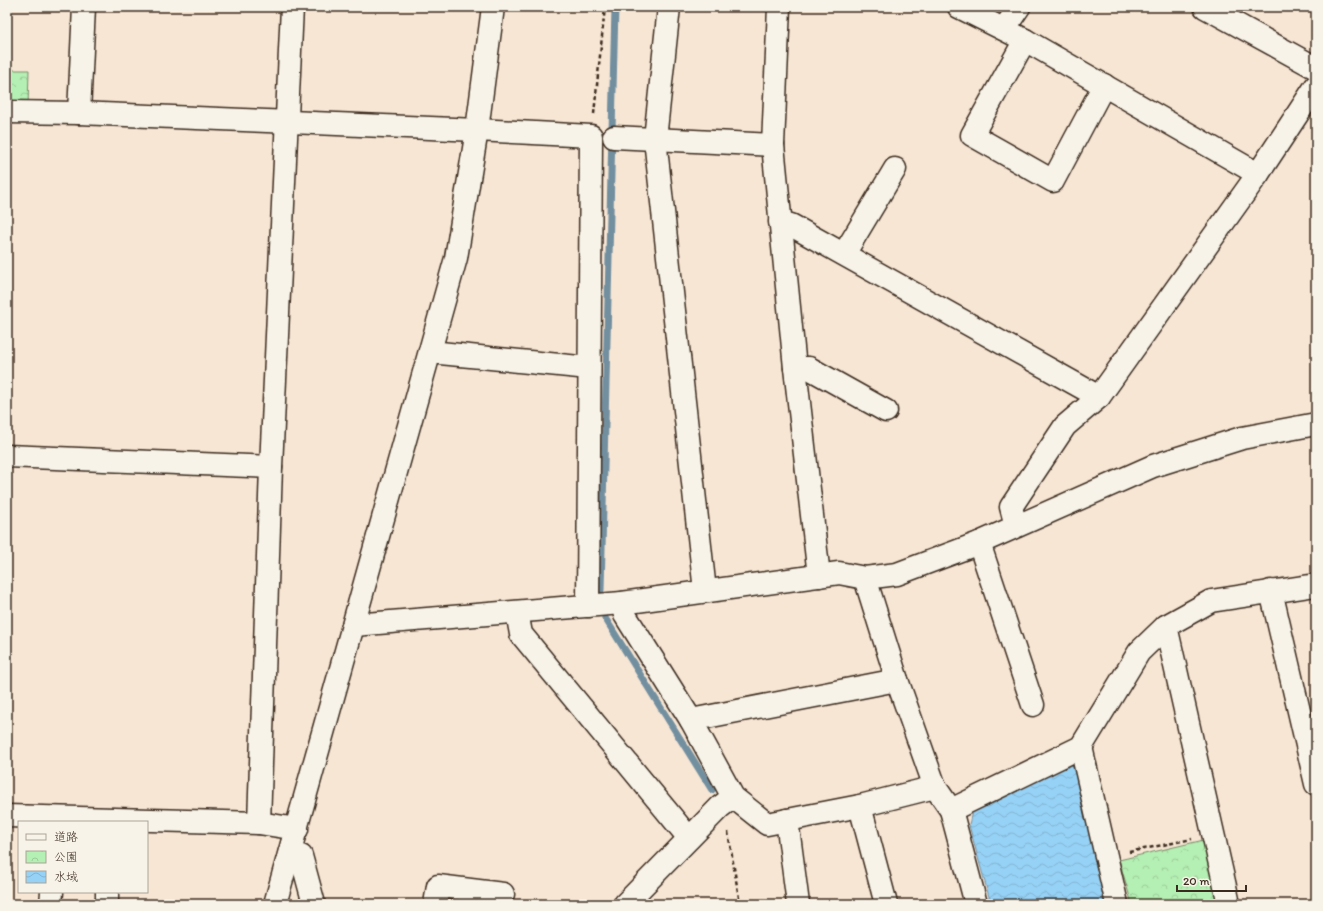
<svg xmlns="http://www.w3.org/2000/svg" width="1323" height="911" font-family="Itim,'Klee One',sans-serif">
	<defs>
		<pattern id="park-crowns" width="20" height="18" patternUnits="userSpaceOnUse"><rect width="20" height="18" fill="#b4efb3"/><path d="M2 6a3 3 0 1 1 6 0M12 15a3 3 0 1 1 6 0" fill="none" stroke="#9ccd9a"/></pattern>
		<pattern id="water-waves" width="16" height="10" patternUnits="userSpaceOnUse"><rect width="16" height="10" fill="#96d2f6"/><path d="M0 5q4-4 8 0t8 0" fill="none" stroke="#82b4d2"/></pattern>
	</defs>
	<rect width="100%" height="100%" fill="#f7e6d4"/>
	<filter id="ink" filterUnits="userSpaceOnUse"><feTurbulence type="fractalNoise" baseFrequency=".025" numOctaves="2"/><feDisplacementMap in="SourceGraphic" scale="8" xChannelSelector="R" yChannelSelector="G"/><feConvolveMatrix kernelMatrix="1 2 1 2 8 2 1 2 1" color-interpolation-filters="sRGB"/></filter>
	<g filter="url(#ink)">
		<g fill="url(#park-crowns)" stroke="#788c68">
			<polygon points="7,70 29,70 28,107 7,106"/>
			<polygon points="1208,839 1222,904 1132,904 1119,860"/>
		</g>
		<polygon fill="url(#water-waves)" stroke="#728fa0" points="1064,762 1075,766 1106,904 991,904 969,825 972,811"/>
		<g fill="none" stroke-linecap="round" stroke-linejoin="round">
			<g stroke="#728fa0" stroke-width="7">
				<polyline points="601,590 615,7"/>
				<polyline points="605,618 712,790"/>
			</g>
			<g stroke="#3b2a1e" stroke-width="25">
				<g id="minor">
					<polyline points="669,7 655,139 705,591"/>
					<polyline points="779,7 773,145 795,368 819,576"/>
					<polyline points="959,7 1025,40 1258,174"/>
					<polyline points="1205,7 1316,68"/>
					<polyline points="1004,29 1019,7"/>
					<polyline points="1025,40 972,135 1053,181 1104,85"/>
					<polyline points="7,112 79,113 477,130 591,136 588,606"/>
					<polyline points="79,113 84,7"/>
					<polyline points="614,137 773,145"/>
					<polyline points="780,222 791,225 1099,397"/>
					<polyline points="844,254 895,169"/>
					<polyline points="430,352 589,368"/>
					<polyline points="795,368 809,368 886,411"/>
					<polyline points="7,456 271,467"/>
					<polyline points="1016,526 1011,507 1065,426 1099,397 1258,174 1316,86"/>
					<polyline points="979,543 1033,705"/>
					<polyline points="865,578 897,680 935,787 951,810 976,904"/>
					<polyline points="1271,591 1316,784"/>
					<polyline points="622,603 625,615 691,720 733,797 767,824 860,806 935,787"/>
					<polyline points="517,612 521,634 689,838"/>
					<polyline points="354,625 622,603 839,573 865,578 897,574 979,543 1153,466 1242,438 1316,424"/>
					<polyline points="1166,626 1229,904"/>
					<polyline points="691,720 897,680"/>
					<polyline points="1081,747 1117,904"/>
					<polyline points="860,806 886,904"/>
					<polyline points="951,810 1081,747 1139,652 1166,626 1211,601 1316,585"/>
					<polyline points="7,816 259,823 297,829"/>
					<polyline points="787,820 798,904"/>
					<polyline points="259,823 271,467 292,7"/>
					<polyline points="290,852 301,856 314,904"/>
					<polyline points="51,904 52,892"/>
					<polyline points="107,904 107,892"/>
					<polyline points="275,904 456,258 477,130 493,7"/>
					<polyline points="435,904 438,886 503,894"/>
					<polyline points="625,904 720,807 733,797"/>
				</g>
			</g>
			<g stroke="#3b2a1e" stroke-width="2.5" stroke-dasharray="4 3" stroke-linecap="butt">
				<polyline points="594,114 605,7"/>
				<polyline points="728,832 740,904"/>
				<polyline points="1129,852 1192,839"/>
			</g>
			<use href="#minor" stroke="#f7f3e8" stroke-width="22"/>
		</g>
	</g>
	<rect width="1323" height="911" fill="none" stroke="#f7f3e8" stroke-width="24"/>
	<rect x="12" y="12" width="1299" height="887" fill="none" stroke="#3b2a1e" stroke-width="1.5" filter="url(#ink)"/>
	<rect x="18" y="821" width="130" height="72" fill="#f7f3e8" stroke="#aca397"/>
	<rect x="26" y="834" width="20" height="6" fill="#f7f3e8" stroke="#aca397"/>
	<text x="54" y="841" font-size="12" fill="#3b2a1e">道路</text>
	<rect x="26" y="851" width="20" height="12" fill="url(#park-crowns)" stroke="#aca397"/>
	<text x="54" y="861" font-size="12" fill="#3b2a1e">公園</text>
	<rect x="26" y="871" width="20" height="12" fill="url(#water-waves)" stroke="#aca397"/>
	<text x="54" y="881" font-size="12" fill="#3b2a1e">水域</text>
	<path d="M1177 885v6h69v-6" fill="none" stroke="#3b2a1e" stroke-width="2"/>
	<text x="1183" y="885" font-size="12" fill="#3b2a1e" stroke="#f7f3e8" stroke-width="3" paint-order="stroke">20 m</text>
</svg>
